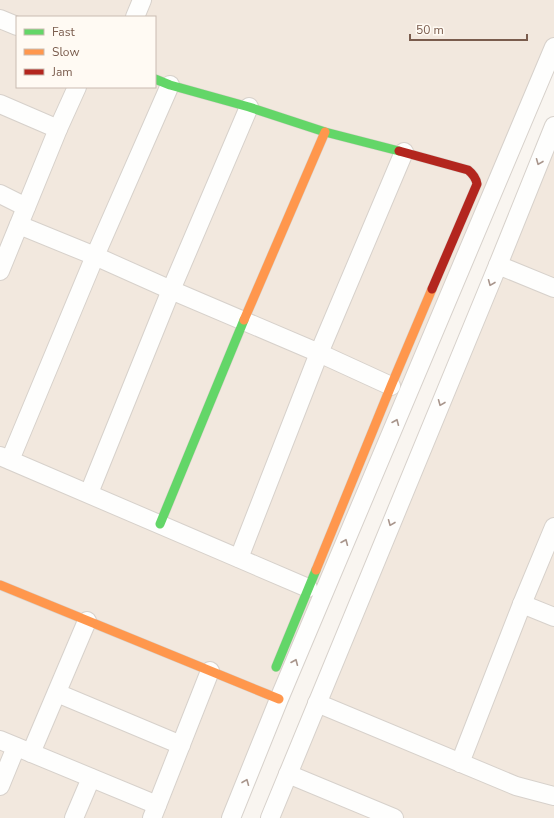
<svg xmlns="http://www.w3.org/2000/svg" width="554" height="818" font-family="'Nunito Sans',sans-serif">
	<rect width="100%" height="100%" fill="#f9f5f0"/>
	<g fill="#f2e8de" fill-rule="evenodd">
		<path d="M0 0H554V45L235 818H0ZM17 17H155V87H17Z"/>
		<polygon points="554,136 554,818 270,818"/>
	</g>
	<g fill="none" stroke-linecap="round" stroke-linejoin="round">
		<g stroke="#d7d1cb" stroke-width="20">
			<g id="street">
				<polyline points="135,17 142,0"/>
				<polyline points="0,19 17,26"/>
				<polyline points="0,104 58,129"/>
				<polyline points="0,194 26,207"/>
				<polyline points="19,225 95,256 171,290 319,353 391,386"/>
				<polyline points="498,265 554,288"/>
				<polyline points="0,271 58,129 77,87"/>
				<polyline points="0,456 308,588"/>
				<polyline points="10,460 95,256 170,85"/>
				<polyline points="89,493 171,290 249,107"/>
				<polyline points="239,558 319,353 404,152"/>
				<polyline points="522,604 554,617"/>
				<polyline points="57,693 181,745"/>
				<polyline points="317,703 516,786 554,796"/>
				<polyline points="0,740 157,805"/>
				<polyline points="31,753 87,621"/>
				<polyline points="460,763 522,604 554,527"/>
				<polyline points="288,774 394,818"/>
				<polyline points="0,786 16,747"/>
				<polyline points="74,818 91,778"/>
				<polyline points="152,818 210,671"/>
				<polyline points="231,818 279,699 554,47"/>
				<polyline points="270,818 498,265 554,126"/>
			</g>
		</g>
		<g stroke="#d9d2cb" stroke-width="10">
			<g id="fast">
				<polyline points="155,79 170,85 249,107 325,132 399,151"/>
				<polyline points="160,524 244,320"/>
				<polyline points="276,667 316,570"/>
			</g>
		</g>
		<g stroke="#d9d2cb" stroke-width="10">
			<g id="slow">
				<polyline points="244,320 325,132"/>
				<polyline points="316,570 391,386 432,289"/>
				<polyline points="0,585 279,699"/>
			</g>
		</g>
		<g stroke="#d9d2cb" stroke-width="10">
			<path id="jam" d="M399 151 468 170C473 174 476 178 477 184L432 289"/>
		</g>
		<use href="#street" stroke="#fefefd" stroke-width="18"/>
		<use href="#fast" stroke="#63d668" stroke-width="9"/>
		<use href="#slow" stroke="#ff974d" stroke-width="9"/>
		<use href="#jam" stroke="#b3261e" stroke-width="9"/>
	</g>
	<defs><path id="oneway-chevron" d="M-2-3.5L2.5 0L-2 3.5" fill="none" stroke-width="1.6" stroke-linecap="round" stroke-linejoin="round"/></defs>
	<g stroke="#a8958b">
		<use href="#oneway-chevron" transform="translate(539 162) rotate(112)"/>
		<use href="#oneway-chevron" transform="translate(491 283) rotate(112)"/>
		<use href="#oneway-chevron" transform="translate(441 403) rotate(112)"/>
		<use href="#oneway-chevron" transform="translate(396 422) rotate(-67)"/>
		<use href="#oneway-chevron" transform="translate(391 523) rotate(112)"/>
		<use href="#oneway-chevron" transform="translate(345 542) rotate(-67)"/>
		<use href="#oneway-chevron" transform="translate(295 662) rotate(-67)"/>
		<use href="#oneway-chevron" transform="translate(246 782) rotate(-68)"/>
	</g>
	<rect x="16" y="16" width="140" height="72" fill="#fffaf3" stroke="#cabbb1"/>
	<rect x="24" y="29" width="20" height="6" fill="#63d668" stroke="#cabbb1"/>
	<text x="52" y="36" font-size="12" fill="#7a5c4d">Fast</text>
	<rect x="24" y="49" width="20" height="6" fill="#ff974d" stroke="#cabbb1"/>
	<text x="52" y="56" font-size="12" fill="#7a5c4d">Slow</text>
	<rect x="24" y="69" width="20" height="6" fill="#b3261e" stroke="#cabbb1"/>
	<text x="52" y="76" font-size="12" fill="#7a5c4d">Jam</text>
	<path d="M410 34v6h117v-6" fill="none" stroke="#7a5c4d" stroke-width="2"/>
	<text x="416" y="34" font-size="12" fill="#7a5c4d" stroke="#fffaf3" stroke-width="3" paint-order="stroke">50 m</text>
</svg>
